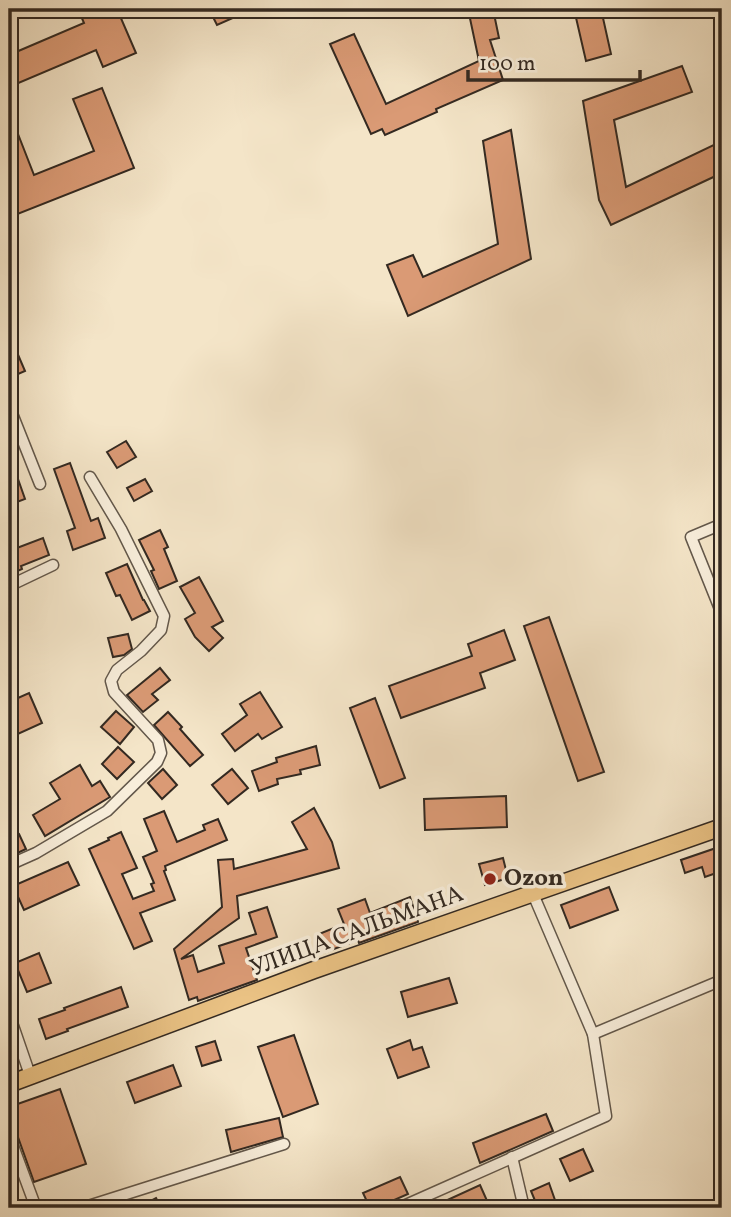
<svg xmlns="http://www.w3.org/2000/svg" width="731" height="1217" font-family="Vollkorn,serif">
	<rect width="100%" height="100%" fill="#f4e5c8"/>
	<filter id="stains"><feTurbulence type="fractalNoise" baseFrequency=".00286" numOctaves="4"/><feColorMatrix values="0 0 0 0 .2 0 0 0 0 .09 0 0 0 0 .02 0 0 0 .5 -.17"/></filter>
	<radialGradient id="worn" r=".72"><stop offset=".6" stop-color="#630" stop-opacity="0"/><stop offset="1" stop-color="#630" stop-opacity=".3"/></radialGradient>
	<g fill="#da9a75" stroke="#332921" stroke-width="2">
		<polygon points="78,9 117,9 136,53 103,67 96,50 9,87 9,55 84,23"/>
		<polygon points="209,9 253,9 217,25"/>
		<polygon points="468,9 493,9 499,38 490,40 503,80 436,109 437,112 385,135 382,129 371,134 330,44 354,34 386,104 479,61"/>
		<polygon points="574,9 601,9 611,54 586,61"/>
		<polygon points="682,66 692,92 614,120 626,187 722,141 722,173 611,225 599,200 583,101"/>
		<polygon points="102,88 134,168 15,215 9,199 9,111 34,175 94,151 73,99"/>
		<polygon points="511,130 531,259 408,316 387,265 413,255 423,277 498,244 483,141"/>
		<polygon points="16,350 25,371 9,378 9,354"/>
		<polygon points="126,441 136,457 117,468 107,452"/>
		<polygon points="70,463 91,521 98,518 105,538 73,550 67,531 75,528 54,469"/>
		<polygon points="18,479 25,499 9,505 9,482"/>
		<polygon points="145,479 152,491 134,501 127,488"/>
		<polygon points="160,530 168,547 164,549 177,581 159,589 151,571 154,570 139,540"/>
		<polygon points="43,538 49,555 21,566 22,569 9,575 9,551"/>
		<polygon points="127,564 143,600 144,600 150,611 132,620 120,595 116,596 106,573"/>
		<polygon points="199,577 223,621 212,627 223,638 209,651 195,637 185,619 195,613 180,587"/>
		<polygon points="549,617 604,772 578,781 524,626"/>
		<polygon points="504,630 515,660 480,673 485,688 401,718 389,686 472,656 468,644"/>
		<polygon points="128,634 132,649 124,655 113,657 108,638"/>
		<polygon points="160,668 170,680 152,694 158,700 143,712 127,695"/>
		<polygon points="260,692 282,727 262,739 258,734 235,751 222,734 247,715 240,704"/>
		<polygon points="29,693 42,723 9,738 9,702"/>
		<polygon points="375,698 405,778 380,788 350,708"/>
		<polygon points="116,711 134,727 120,744 101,727"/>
		<polygon points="168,712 182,727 180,729 203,755 190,766 154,725"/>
		<polygon points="316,746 320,765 300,770 301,774 277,779 278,784 259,791 252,771 277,762 276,758"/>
		<polygon points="118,747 134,762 117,779 102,764"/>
		<polygon points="80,765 92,786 100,781 110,797 45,836 33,815 60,799 50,783"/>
		<polygon points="163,769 177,785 162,799 148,783"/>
		<polygon points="232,769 248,788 228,804 212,785"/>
		<polygon points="506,796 507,827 425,830 424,799"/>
		<polygon points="314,808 332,842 339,868 237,896 239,918 181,959 193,955 198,972 224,963 219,946 256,934 249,913 267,907 277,937 246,948 257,980 198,1001 197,997 189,1000 174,949 222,907 218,860 233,859 234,869 307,849 292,822"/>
		<polygon points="164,811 177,842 205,830 203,825 218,819 227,840 165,866 166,870 164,871 175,900 140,913 152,941 134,949 89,849 109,840 108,838 121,832 137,868 122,874 133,899 154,891 151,884 154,883 143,857 157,851 144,819"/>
		<polygon points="19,834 26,849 9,857 9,839"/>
		<polygon points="722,846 722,871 705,877 702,867 685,873 681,860"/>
		<polygon points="503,858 508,878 485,885 479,864"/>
		<polygon points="68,862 79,885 24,910 13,886"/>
		<polygon points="609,887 618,910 570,928 561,905"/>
		<polygon points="410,897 418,922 359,943 358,940 326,952 319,934 344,924 338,909 365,899 370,913"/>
		<polygon points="39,953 51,983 27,992 15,963"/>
		<polygon points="449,978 457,1003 408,1017 401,992"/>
		<polygon points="121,987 128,1007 67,1029 68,1031 46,1039 39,1019 65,1010 64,1008"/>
		<polygon points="294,1035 318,1104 283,1117 258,1047"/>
		<polygon points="410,1040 413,1050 422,1047 429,1067 398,1078 387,1049"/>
		<polygon points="215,1041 221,1060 202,1066 196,1047"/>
		<polygon points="9,1047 18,1069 9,1073"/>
		<polygon points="173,1065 181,1086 135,1103 127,1082"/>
		<polygon points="60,1089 86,1164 34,1182 9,1112 9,1107"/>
		<polygon points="546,1114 553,1131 480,1163 473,1143"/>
		<polygon points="279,1118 283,1137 231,1152 226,1130"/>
		<polygon points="583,1149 593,1171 570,1181 560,1159"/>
		<polygon points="400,1177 408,1194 376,1208 370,1208 363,1193"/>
		<polygon points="549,1183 556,1203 543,1208 538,1208 531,1191"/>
		<polygon points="480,1185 488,1203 477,1208 430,1208"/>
		<polygon points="156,1198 161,1208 137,1208"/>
	</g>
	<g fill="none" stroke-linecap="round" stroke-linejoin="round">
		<g stroke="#63584b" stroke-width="13">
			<g id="minor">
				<polyline points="9,406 40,484"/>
				<polyline points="722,524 691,537 722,614"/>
				<polyline points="9,586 53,565"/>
				<polyline points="9,865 36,853 107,811 157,762 161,753 158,740 114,692 111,681 117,670 141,651 161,630 164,616 121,529 90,477"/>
				<polyline points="9,1014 30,1075"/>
				<polyline points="593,1034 722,980"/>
				<polyline points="9,1135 36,1208"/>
				<polyline points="512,1157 524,1208"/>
				<polyline points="82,1208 284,1144"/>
				<polyline points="399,1208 606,1116 593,1034 533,894"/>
			</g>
		</g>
		<g stroke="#332921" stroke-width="19">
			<polyline id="primary" points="9,1084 314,970 722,827"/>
		</g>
		<use href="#minor" stroke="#f8eedb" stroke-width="10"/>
		<use href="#primary" stroke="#eac284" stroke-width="16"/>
	</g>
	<circle fill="#8f2418" stroke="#f8eedb" stroke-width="2.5" cx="490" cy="879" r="7"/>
	<g text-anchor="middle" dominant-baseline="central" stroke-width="7" stroke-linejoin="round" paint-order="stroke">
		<g font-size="24" font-weight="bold" fill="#332921" stroke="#f8eedb" text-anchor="start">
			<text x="504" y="879">Ozon</text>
		</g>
		<g font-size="24" fill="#332921" stroke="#f8eedb">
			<text transform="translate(357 932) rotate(-20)">УЛИЦА САЛЬМАНА</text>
		</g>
	</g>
	<rect width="731" height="1217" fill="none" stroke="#f4e5c8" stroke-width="35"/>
	<rect x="10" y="10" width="710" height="1196" fill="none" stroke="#332921" stroke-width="3.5"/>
	<rect x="18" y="18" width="696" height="1182" fill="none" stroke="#332921" stroke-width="2"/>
	<path d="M468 70v10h172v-10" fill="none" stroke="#332921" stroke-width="3.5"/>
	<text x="479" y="70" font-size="21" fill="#332921" stroke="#f8eedb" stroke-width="5" paint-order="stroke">100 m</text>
	<rect width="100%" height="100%" filter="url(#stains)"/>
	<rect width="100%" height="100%" fill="url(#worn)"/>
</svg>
